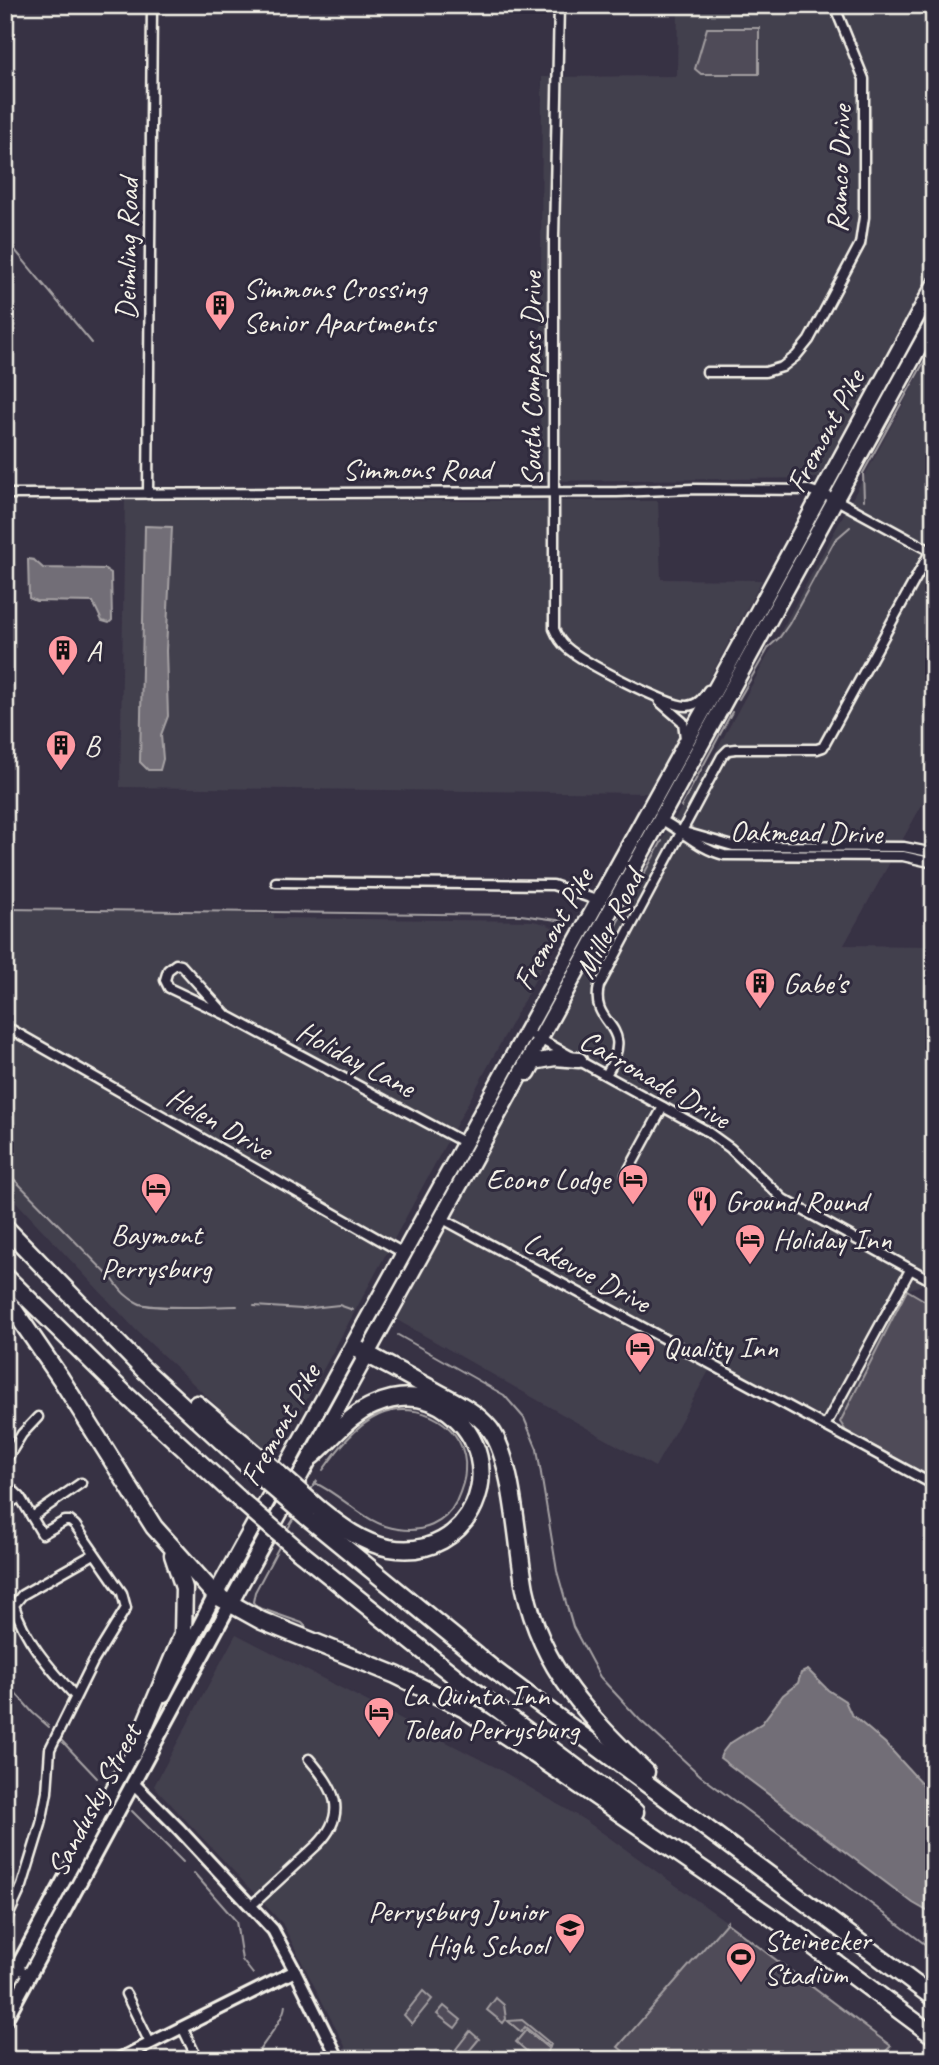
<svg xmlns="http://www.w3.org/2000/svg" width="939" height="2065" font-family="Caveat,sans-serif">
	<rect width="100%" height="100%" fill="#373244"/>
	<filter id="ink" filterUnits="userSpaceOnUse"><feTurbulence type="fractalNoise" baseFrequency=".0143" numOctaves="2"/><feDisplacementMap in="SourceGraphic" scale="14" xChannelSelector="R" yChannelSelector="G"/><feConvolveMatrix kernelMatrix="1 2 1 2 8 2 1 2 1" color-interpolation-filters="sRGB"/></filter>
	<g filter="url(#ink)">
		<g fill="#433f4e">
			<polygon points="678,5 919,5 934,17 934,265 818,478 540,481 542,77 677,76"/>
			<polygon points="934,347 934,783 844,945 934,946 934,1281 907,1290 841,1417 818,1414 715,1360 655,1467 397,1320 596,950 720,744"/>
			<polygon points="125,500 658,501 661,579 762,580 648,793 120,787"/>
			<polygon points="5,909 175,911 274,914 274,918 533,921 546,924 561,932 274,1460 135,1329 5,1190"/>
			<polygon points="236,1634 497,1768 586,1821 727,1922 891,2046 877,2060 352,2060 282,1923 154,1786"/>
		</g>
		<g fill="#504b59" stroke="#a29ea0" stroke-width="2">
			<polygon points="707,28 759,28 759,74 701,74 695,69"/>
			<polygon points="907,1290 934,1306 934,1479 846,1431 840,1422"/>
			<polygon points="727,1922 727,1923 891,2046 877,2060 634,2060 618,2047"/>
			<polygon points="423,1991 432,1999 412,2024 404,2015"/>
			<polygon points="496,1998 504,2005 506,2019 503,2023 487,2010"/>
			<polygon points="444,2006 461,2020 455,2028 437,2014"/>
			<polygon points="522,2020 551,2044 550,2047 525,2027 521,2032 508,2021"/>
			<polygon points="526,2030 549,2049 540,2060 537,2060 516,2042"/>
			<polygon points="470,2031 479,2039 469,2051 478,2058 476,2060 469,2060 456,2049"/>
		</g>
		<g fill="#726e77" stroke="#a6a2a4" stroke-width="2">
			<polygon points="145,526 172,527 166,651 168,716 161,735 163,759 160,770 148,770 140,762"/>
			<polygon points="28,559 34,560 43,568 105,569 111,573 112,620 109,623 102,621 93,602 36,601 29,598"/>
			<polygon points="808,1670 828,1690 845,1701 851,1714 885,1743 934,1797 934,1915 913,1903 720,1758 722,1753 729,1744 762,1723 783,1695 798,1683 801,1673"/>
		</g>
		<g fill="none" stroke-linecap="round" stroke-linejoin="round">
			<g stroke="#a6a2a4" stroke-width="2">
				<polyline points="5,238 92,343"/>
				<polyline points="864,500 863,473 934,344"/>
				<polyline points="739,699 769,647 780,637 789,624 835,540 850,527"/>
				<polyline points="681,807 732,712"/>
				<polyline points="5,909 521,915 564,921"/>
				<polyline points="606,943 662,841"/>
				<path d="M5 1170 114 1281C121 1291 127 1298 138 1303 151 1310 218 1306 237 1306"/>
				<polyline points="254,1306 302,1309 339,1305 353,1310"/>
				<polyline points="398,1335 504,1395 524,1418 537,1449 557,1571 573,1627 600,1677 640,1720 701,1776 934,1951"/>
				<path d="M315 1483C344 1496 366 1525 398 1529 422 1533 445 1524 456 1502 460 1493 465 1481 465 1471 469 1426 418 1398 379 1415 355 1426 338 1449 323 1470"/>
				<polyline points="310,1491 317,1481"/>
				<polyline points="287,1530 295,1517"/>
				<polyline points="280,1545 255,1592 253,1602 257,1607 302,1623 306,1627"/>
				<polyline points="5,1681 33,1713 49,1727"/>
				<polyline points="61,1740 97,1778"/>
				<polyline points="132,1811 183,1862"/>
				<polyline points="194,1873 236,1921 242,1960 253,1974"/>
				<path d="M253 2060C261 2045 284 2021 285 2005"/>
			</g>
			<g stroke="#f4f1e8" stroke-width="13">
				<g id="minor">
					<path d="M559 5 554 238V629C557 636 560 642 566 647 581 661 669 707 687 706 698 705 703 698 708 690"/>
					<polyline points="707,372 765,372 782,367 796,356 809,340 860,244 864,217 864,79 834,5"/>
					<polyline points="5,494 617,492 693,489 809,490 835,499 934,553"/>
					<polyline points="148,494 152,5"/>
					<polyline points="660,702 683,722 685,738"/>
					<path d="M660 819C683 831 699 849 724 855L903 856 934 863"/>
					<polyline points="684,832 733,846 904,847 934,853"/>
					<polyline points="276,882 553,885 599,901"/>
					<polyline points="226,1015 169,988 165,980 168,970 176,964 181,965 226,1015 465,1143"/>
					<polyline points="12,1030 405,1254"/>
					<polyline points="527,1032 705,1130 730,1148 783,1199 934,1282"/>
					<path d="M606 1075C639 1021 589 1029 599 986L722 756 728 750 736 749H817L823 747 934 545"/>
					<polyline points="626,1175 663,1107"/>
					<polyline points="441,1218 934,1485"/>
					<polyline points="825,1426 910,1270"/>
					<polyline points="5,1462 22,1434 38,1417"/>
					<polyline points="5,1482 20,1497 42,1534 65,1521 70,1521 75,1525 122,1593 126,1608 93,1662 50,1749 47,1792 41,1824 22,1886 5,1923"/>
					<polyline points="5,1506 20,1497"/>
					<polyline points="32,1517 81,1483"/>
					<path d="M75 1696C51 1669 24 1640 14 1605L22 1595 94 1554"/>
					<path d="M252 1905 318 1844C349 1812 334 1788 309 1759"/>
					<polyline points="5,1962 29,1974"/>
					<polyline points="126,1994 150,2043"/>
					<polyline points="182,2027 198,2060"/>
				</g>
			</g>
			<g stroke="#f4f1e8" stroke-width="16">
				<g id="tertiary">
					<polyline points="925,5 934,11"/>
					<polyline points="133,1783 178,1828 273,1930 295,1971 339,2060"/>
					<polyline points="117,2060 295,1971"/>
				</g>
			</g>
			<g stroke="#f4f1e8" stroke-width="18">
				<g id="primary">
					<polyline points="164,1695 215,1595"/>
					<polyline points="5,1990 137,1744"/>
					<polyline points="5,2020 230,1604"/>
				</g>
			</g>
			<g stroke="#f4f1e8" stroke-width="19">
				<g id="trunk">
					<polyline points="528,1073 534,1062 555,1058 579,1060"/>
					<polyline points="215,1595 728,666 934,285"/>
					<polyline points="230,1604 934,320"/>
				</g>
			</g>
			<g stroke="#f4f1e8" stroke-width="21">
				<g id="motorway">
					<polyline points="5,1227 142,1368 254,1471"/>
					<polyline points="5,1276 126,1395 239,1499"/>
					<polyline points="5,1297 61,1379 154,1527 215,1595 262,1621 396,1675 463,1708 534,1754 808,1942"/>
					<path d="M354 1347C377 1360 401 1372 424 1385 447 1398 473 1408 490 1429 514 1461 517 1548 525 1589 542 1670 589 1717 646 1772"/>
					<polyline points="197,1404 262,1459"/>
					<path d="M312 1456C332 1439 349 1415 374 1405 400 1394 426 1394 449 1412 514 1463 471 1563 389 1548 362 1543 340 1526 319 1509"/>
					<polyline points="306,1516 493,1669 934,1998"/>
					<polyline points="300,1552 462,1682 635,1812"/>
					<polyline points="133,1753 183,1634 184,1588 173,1555"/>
					<polyline points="801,1937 934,2036"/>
				</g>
			</g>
			<use href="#minor" stroke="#2f2a3d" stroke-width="8"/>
			<use href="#tertiary" stroke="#2f2a3d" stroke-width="10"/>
			<use href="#primary" stroke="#2f2a3d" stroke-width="12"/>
			<use href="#trunk" stroke="#2f2a3d" stroke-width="14"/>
			<use href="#motorway" stroke="#2f2a3d" stroke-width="16"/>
			<g stroke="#f4f1e8" stroke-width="21" stroke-linecap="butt">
				<g id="motorway-bridge">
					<polyline points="262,1459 319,1509"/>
					<polyline points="254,1471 306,1516"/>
					<polyline points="239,1499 300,1552"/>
				</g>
			</g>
			<use href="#motorway-bridge" stroke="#2f2a3d" stroke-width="16"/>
		</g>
	</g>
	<defs>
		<g id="building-pin" transform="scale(1.575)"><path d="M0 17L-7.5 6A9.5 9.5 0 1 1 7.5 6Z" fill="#ff9aa2" stroke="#2f2a3d"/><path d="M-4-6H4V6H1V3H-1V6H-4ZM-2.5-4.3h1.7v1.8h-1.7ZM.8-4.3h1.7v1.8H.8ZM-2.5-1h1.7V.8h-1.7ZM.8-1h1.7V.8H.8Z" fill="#111"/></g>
		<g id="hotel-pin" transform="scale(1.575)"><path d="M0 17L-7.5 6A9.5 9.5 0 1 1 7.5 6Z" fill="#ff9aa2" stroke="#2f2a3d"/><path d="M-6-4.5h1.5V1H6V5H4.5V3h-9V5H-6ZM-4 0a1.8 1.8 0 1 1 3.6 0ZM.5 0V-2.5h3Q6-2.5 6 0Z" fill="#111"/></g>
		<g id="restaurant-pin" transform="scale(1.575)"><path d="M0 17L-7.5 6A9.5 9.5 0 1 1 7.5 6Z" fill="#ff9aa2" stroke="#2f2a3d"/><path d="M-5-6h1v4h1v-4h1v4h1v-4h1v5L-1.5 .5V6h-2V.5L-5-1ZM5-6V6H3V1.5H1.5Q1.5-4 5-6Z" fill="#111"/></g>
		<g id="school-pin" transform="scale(1.575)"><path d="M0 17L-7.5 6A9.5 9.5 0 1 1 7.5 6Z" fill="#ff9aa2" stroke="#2f2a3d"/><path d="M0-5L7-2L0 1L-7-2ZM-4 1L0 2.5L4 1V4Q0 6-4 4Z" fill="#111"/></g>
		<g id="stadium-pin" transform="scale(1.575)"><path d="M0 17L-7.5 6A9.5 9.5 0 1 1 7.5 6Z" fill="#ff9aa2" stroke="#2f2a3d"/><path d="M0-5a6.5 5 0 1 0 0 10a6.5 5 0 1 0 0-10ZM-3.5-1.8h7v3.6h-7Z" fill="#111"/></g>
	</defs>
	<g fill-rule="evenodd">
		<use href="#building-pin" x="220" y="305"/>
		<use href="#building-pin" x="63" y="650"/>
		<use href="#building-pin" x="61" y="745"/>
		<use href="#building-pin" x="760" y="983"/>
		<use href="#hotel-pin" x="633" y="1179"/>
		<use href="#hotel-pin" x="156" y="1188"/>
		<use href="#restaurant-pin" x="702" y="1201"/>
		<use href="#hotel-pin" x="750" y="1239"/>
		<use href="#hotel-pin" x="640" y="1347"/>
		<use href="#hotel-pin" x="379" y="1712"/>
		<use href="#school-pin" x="570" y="1928"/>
		<use href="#stadium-pin" x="741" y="1957"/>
	</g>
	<g text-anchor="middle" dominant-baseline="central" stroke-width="6" stroke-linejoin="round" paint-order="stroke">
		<g font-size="30" fill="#f4f1e8" stroke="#2f2a3d">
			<text transform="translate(839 169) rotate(-88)">Ramco Drive</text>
			<text transform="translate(127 249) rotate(-89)">Deimling Road</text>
			<text transform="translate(531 379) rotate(-90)">South Compass Drive</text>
			<text transform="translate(825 431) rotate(-62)">Fremont Pike</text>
			<text x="417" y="469">Simmons Road</text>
			<text transform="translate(806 832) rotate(1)">Oakmead Drive</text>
			<text transform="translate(609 924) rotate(-63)">Miller Road</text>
			<text transform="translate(553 929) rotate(-61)">Fremont Pike</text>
			<text transform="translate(356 1059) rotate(28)">Holiday Lane</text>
			<text transform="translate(655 1079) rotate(30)">Carronade Drive</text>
			<text transform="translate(220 1123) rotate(30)">Helen Drive</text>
			<text transform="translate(587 1272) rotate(28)">Lakevue Drive</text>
			<text transform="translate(280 1425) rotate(-61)">Fremont Pike</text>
			<text transform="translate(94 1800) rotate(-62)">Sandusky Street</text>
		</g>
		<g font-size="30" fill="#f4f1e8" stroke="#2f2a3d" text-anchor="start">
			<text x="243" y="288">Simmons Crossing<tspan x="243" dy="34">Senior Apartments</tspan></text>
			<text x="86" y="650">A</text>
			<text x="84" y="745">B</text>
			<text x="783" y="983">Gabe's</text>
			<text x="610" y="1179" text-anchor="end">Econo Lodge</text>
			<text x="725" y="1201">Ground Round</text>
			<text x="156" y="1234" text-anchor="middle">Baymont<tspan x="156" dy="34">Perrysburg</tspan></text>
			<text x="773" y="1239">Holiday Inn</text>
			<text x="663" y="1347">Quality Inn</text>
			<text x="402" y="1695">La Quinta Inn<tspan x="402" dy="34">Toledo Perrysburg</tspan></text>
			<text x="547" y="1911" text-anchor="end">Perrysburg Junior<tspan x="547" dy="34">High School</tspan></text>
			<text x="764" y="1940">Steinecker<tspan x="764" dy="34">Stadium</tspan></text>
		</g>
	</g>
	<rect width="939" height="2065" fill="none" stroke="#2f2a3d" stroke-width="28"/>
	<rect x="14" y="14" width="911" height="2037" fill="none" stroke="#f4f1e8" stroke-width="2.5" filter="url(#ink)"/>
</svg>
